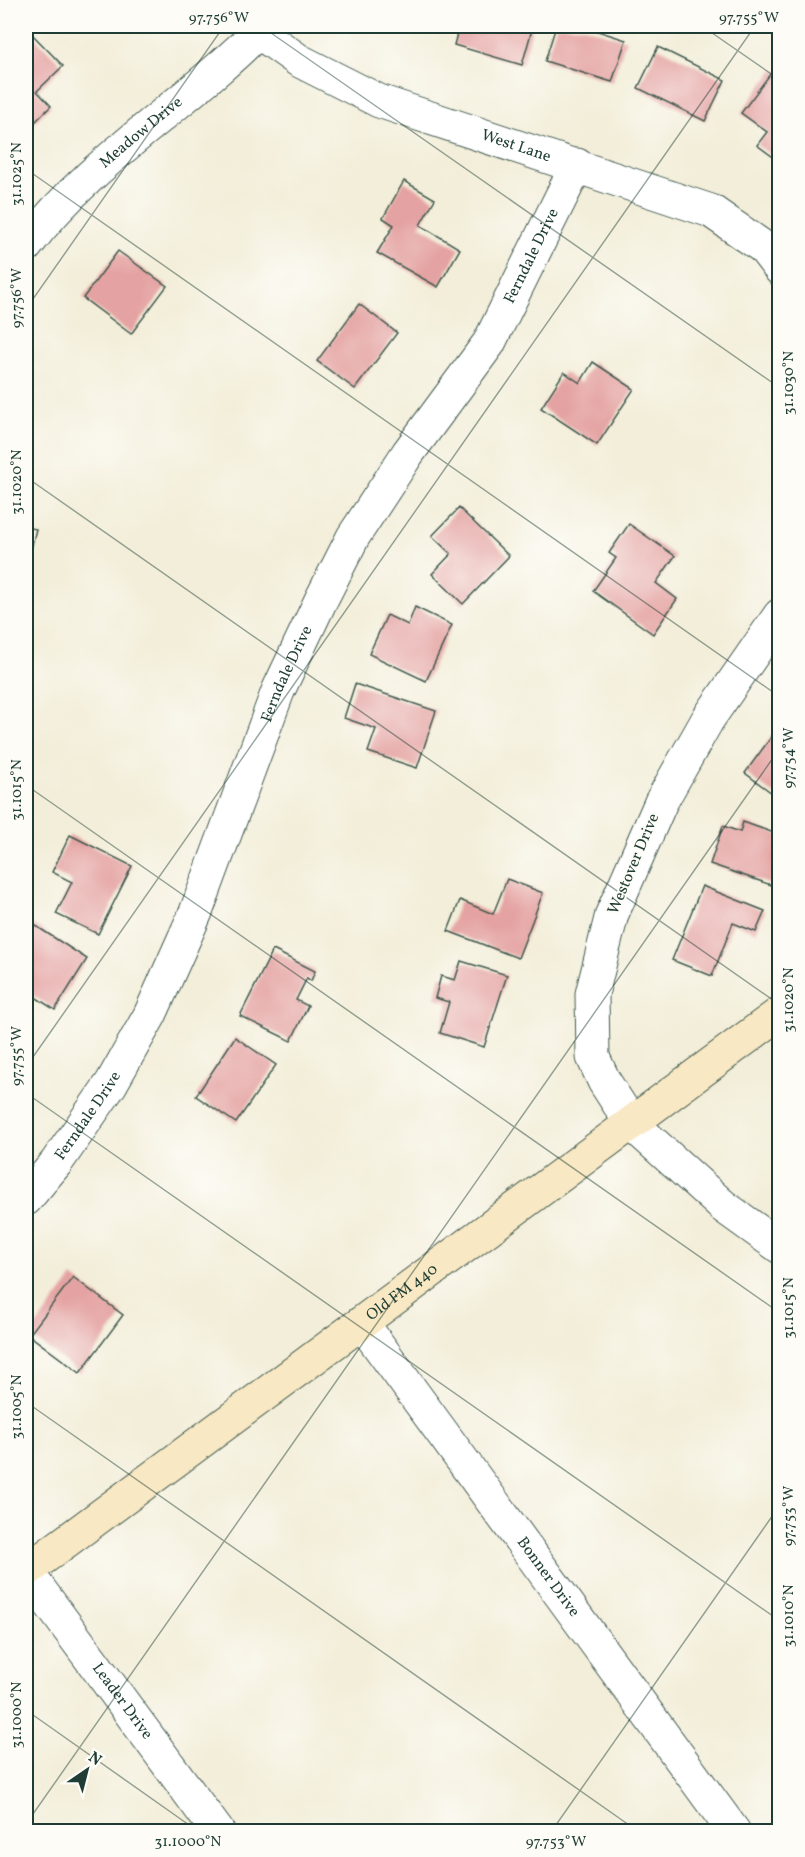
<svg xmlns="http://www.w3.org/2000/svg" width="805" height="1857" font-family="Vollkorn,serif">
	<rect width="100%" height="100%" fill="#fdfcf7"/>
	<filter id="ink" filterUnits="userSpaceOnUse"><feTurbulence type="fractalNoise" baseFrequency=".0167" numOctaves="2"/><feDisplacementMap in="SourceGraphic" scale="12" xChannelSelector="R" yChannelSelector="G"/><feConvolveMatrix kernelMatrix="1 2 1 2 8 2 1 2 1" color-interpolation-filters="sRGB"/></filter>
	<filter id="wash" filterUnits="userSpaceOnUse"><feTurbulence type="fractalNoise" baseFrequency=".008" numOctaves="4" result="noise"/><feDisplacementMap in="SourceGraphic" scale="24" xChannelSelector="R" yChannelSelector="G"/><feGaussianBlur stdDeviation="1.35" result="paint"/><feColorMatrix in="noise" values="0 0 0 0 0 0 0 0 0 0 0 0 0 0 0 0 0 1.4 0 .05"/><feComposite in="paint" operator="in"/></filter>
	<g filter="url(#wash)">
		<rect width="100%" height="100%" fill="#f3eed9"/>
		<g id="blocks">
			<g fill="#e4a3a2">
				<polygon points="412,26 435,26 433,32"/>
				<polygon points="459,26 533,26 522,65 454,45"/>
				<polygon points="556,26 582,26 626,40 612,82 545,61"/>
				<polygon points="31,33 63,66 37,91 51,106 26,131 26,38"/>
				<polygon points="658,47 725,80 705,121 638,88"/>
				<polygon points="774,69 780,73 780,162 757,145 767,132 741,113"/>
				<polygon points="404,181 435,199 420,225 460,249 438,287 377,253 394,225 383,218"/>
				<polygon points="118,251 167,286 131,334 83,298"/>
				<polygon points="359,304 397,333 355,389 317,361"/>
				<polygon points="593,362 634,389 597,445 541,408 564,372 580,383"/>
				<polygon points="459,508 509,556 463,604 432,574 451,554 432,536"/>
				<polygon points="629,524 675,556 656,583 677,599 653,634 593,591 616,558 609,553"/>
				<polygon points="26,527 36,529 26,571"/>
				<polygon points="415,607 452,625 426,681 369,654 387,615 408,625"/>
				<polygon points="355,684 436,711 417,768 368,752 376,729 344,718"/>
				<polygon points="780,725 780,799 745,773"/>
				<polygon points="743,822 780,835 780,888 710,864 723,826 740,832"/>
				<polygon points="70,835 132,866 98,934 56,914 72,882 52,872"/>
				<polygon points="507,879 543,893 518,958 448,931 460,900 493,914"/>
				<polygon points="702,886 765,911 756,932 733,923 712,976 672,960"/>
				<polygon points="33,924 87,959 55,1010 26,991 26,936"/>
				<polygon points="273,950 315,971 311,981 307,978 296,1000 308,1006 291,1041 240,1016"/>
				<polygon points="461,961 507,975 484,1047 440,1033 449,1002 435,998 441,976 455,980"/>
				<polygon points="235,1037 276,1065 236,1123 196,1096"/>
				<polygon points="73,1277 123,1315 80,1373 29,1335"/>
			</g>
		</g>
	</g>
	<g filter="url(#ink)">
		<use href="#blocks" fill-opacity="0" stroke="#3f584d" stroke-width="1.5"/>
		<g fill="none" stroke-linecap="round" stroke-linejoin="round">
			<g stroke="#3f584d" stroke-width="35">
				<g id="street">
					<path id="s1" d="M250 26 298 60 379 101 711 211 763 247 780 269"/>
					<path id="s2" d="M26 246C90 160 189 103 264 26"/>
					<polyline points="780,615 708,719 661,802 612,914 592,994 593,1057 604,1081 631,1123 723,1206 780,1247"/>
					<path id="s3" d="M26 1199 56 1163 111 1084 150 1015 196 912 278 691 320 602 353 537 408 453 489 343 577 165"/>
					<path id="s4" d="M362 1323 734 1832"/>
					<path id="s5" d="M26 1571 218 1832"/>
				</g>
			</g>
			<g stroke="#3f584d" stroke-width="35">
				<g id="secondary">
					<path id="s6" d="M26 1571 780 1013"/>
				</g>
			</g>
			<use href="#street" stroke="#fff" stroke-width="33"/>
			<use href="#secondary" stroke="#f8e8c3" stroke-width="33"/>
		</g>
	</g>
	<path fill="none" stroke="#1f3d34" stroke-width="1.5" stroke-opacity="0.45" d="M261 26 780 388M702 26 780 80M26 169 780 697M26 309 224 26M26 477 780 1005M26 785 780 1313M26 1067 755 26M26 1093 780 1621M26 1402 639 1832M26 1710 199 1832M26 1824 780 748M551 1832 780 1505"/>
	<g text-anchor="middle" dominant-baseline="central" stroke-width="4.5" stroke-linejoin="round" paint-order="stroke">
		<g font-size="16" fill="#1f3d34" stroke="#fdfcf7">
			<text stroke="none"><textPath href="#s2" startOffset="162">Meadow Drive</textPath></text>
			<text stroke="none"><textPath href="#s1" startOffset="294">West Lane</textPath></text>
			<text stroke="none"><textPath href="#s3" startOffset="1076">Ferndale Drive</textPath></text>
			<text stroke="none"><textPath href="#s3" startOffset="590">Ferndale Drive</textPath></text>
			<text transform="translate(634 864) rotate(-67)">Westover Drive</text>
			<text stroke="none"><textPath href="#s3" startOffset="104">Ferndale Drive</textPath></text>
			<text stroke="none"><textPath href="#s6" startOffset="468">Old FM 440</textPath></text>
			<text stroke="none"><textPath href="#s4" startOffset="315">Bonner Drive</textPath></text>
			<text stroke="none"><textPath href="#s5" startOffset="162">Leader Drive</textPath></text>
		</g>
	</g>
	<rect width="805" height="1857" fill="none" stroke="#fdfcf7" stroke-width="66"/>
	<g transform="translate(87 1770) rotate(35)" stroke="#fdfcf7" stroke-width="4.5" paint-order="stroke">
	<path d="M0-4.5L10 22L0 15L-10 22Z" fill="#1f3d34"/>
	<text y="-9" font-size="16" font-weight="bold" text-anchor="middle" fill="#1f3d34">N</text>
	</g>
	<rect x="33" y="33" width="739" height="1791" fill="none" stroke="#1f3d34" stroke-width="2"/>
	<g font-size="15" text-anchor="middle" fill="#1f3d34">
		<text x="219" y="22">97.756°W</text>
		<text x="749" y="22">97.755°W</text>
		<text transform="translate(16 174) rotate(-90)" y="5">31.1025°N</text>
		<text transform="translate(16 298) rotate(-90)" y="5">97.756°W</text>
		<text transform="translate(788 383) rotate(-90)" y="5">31.1030°N</text>
		<text transform="translate(16 482) rotate(-90)" y="5">31.1020°N</text>
		<text transform="translate(788 758) rotate(-90)" y="5">97.754°W</text>
		<text transform="translate(16 790) rotate(-90)" y="5">31.1015°N</text>
		<text transform="translate(788 1000) rotate(-90)" y="5">31.1020°N</text>
		<text transform="translate(16 1056) rotate(-90)" y="5">97.755°W</text>
		<text transform="translate(788 1308) rotate(-90)" y="5">31.1015°N</text>
		<text transform="translate(16 1407) rotate(-90)" y="5">31.1005°N</text>
		<text transform="translate(788 1516) rotate(-90)" y="5">97.753°W</text>
		<text transform="translate(788 1616) rotate(-90)" y="5">31.1010°N</text>
		<text transform="translate(16 1715) rotate(-90)" y="5">31.1000°N</text>
		<text x="188" y="1846">31.1000°N</text>
		<text x="556" y="1846">97.753°W</text>
	</g>
</svg>
